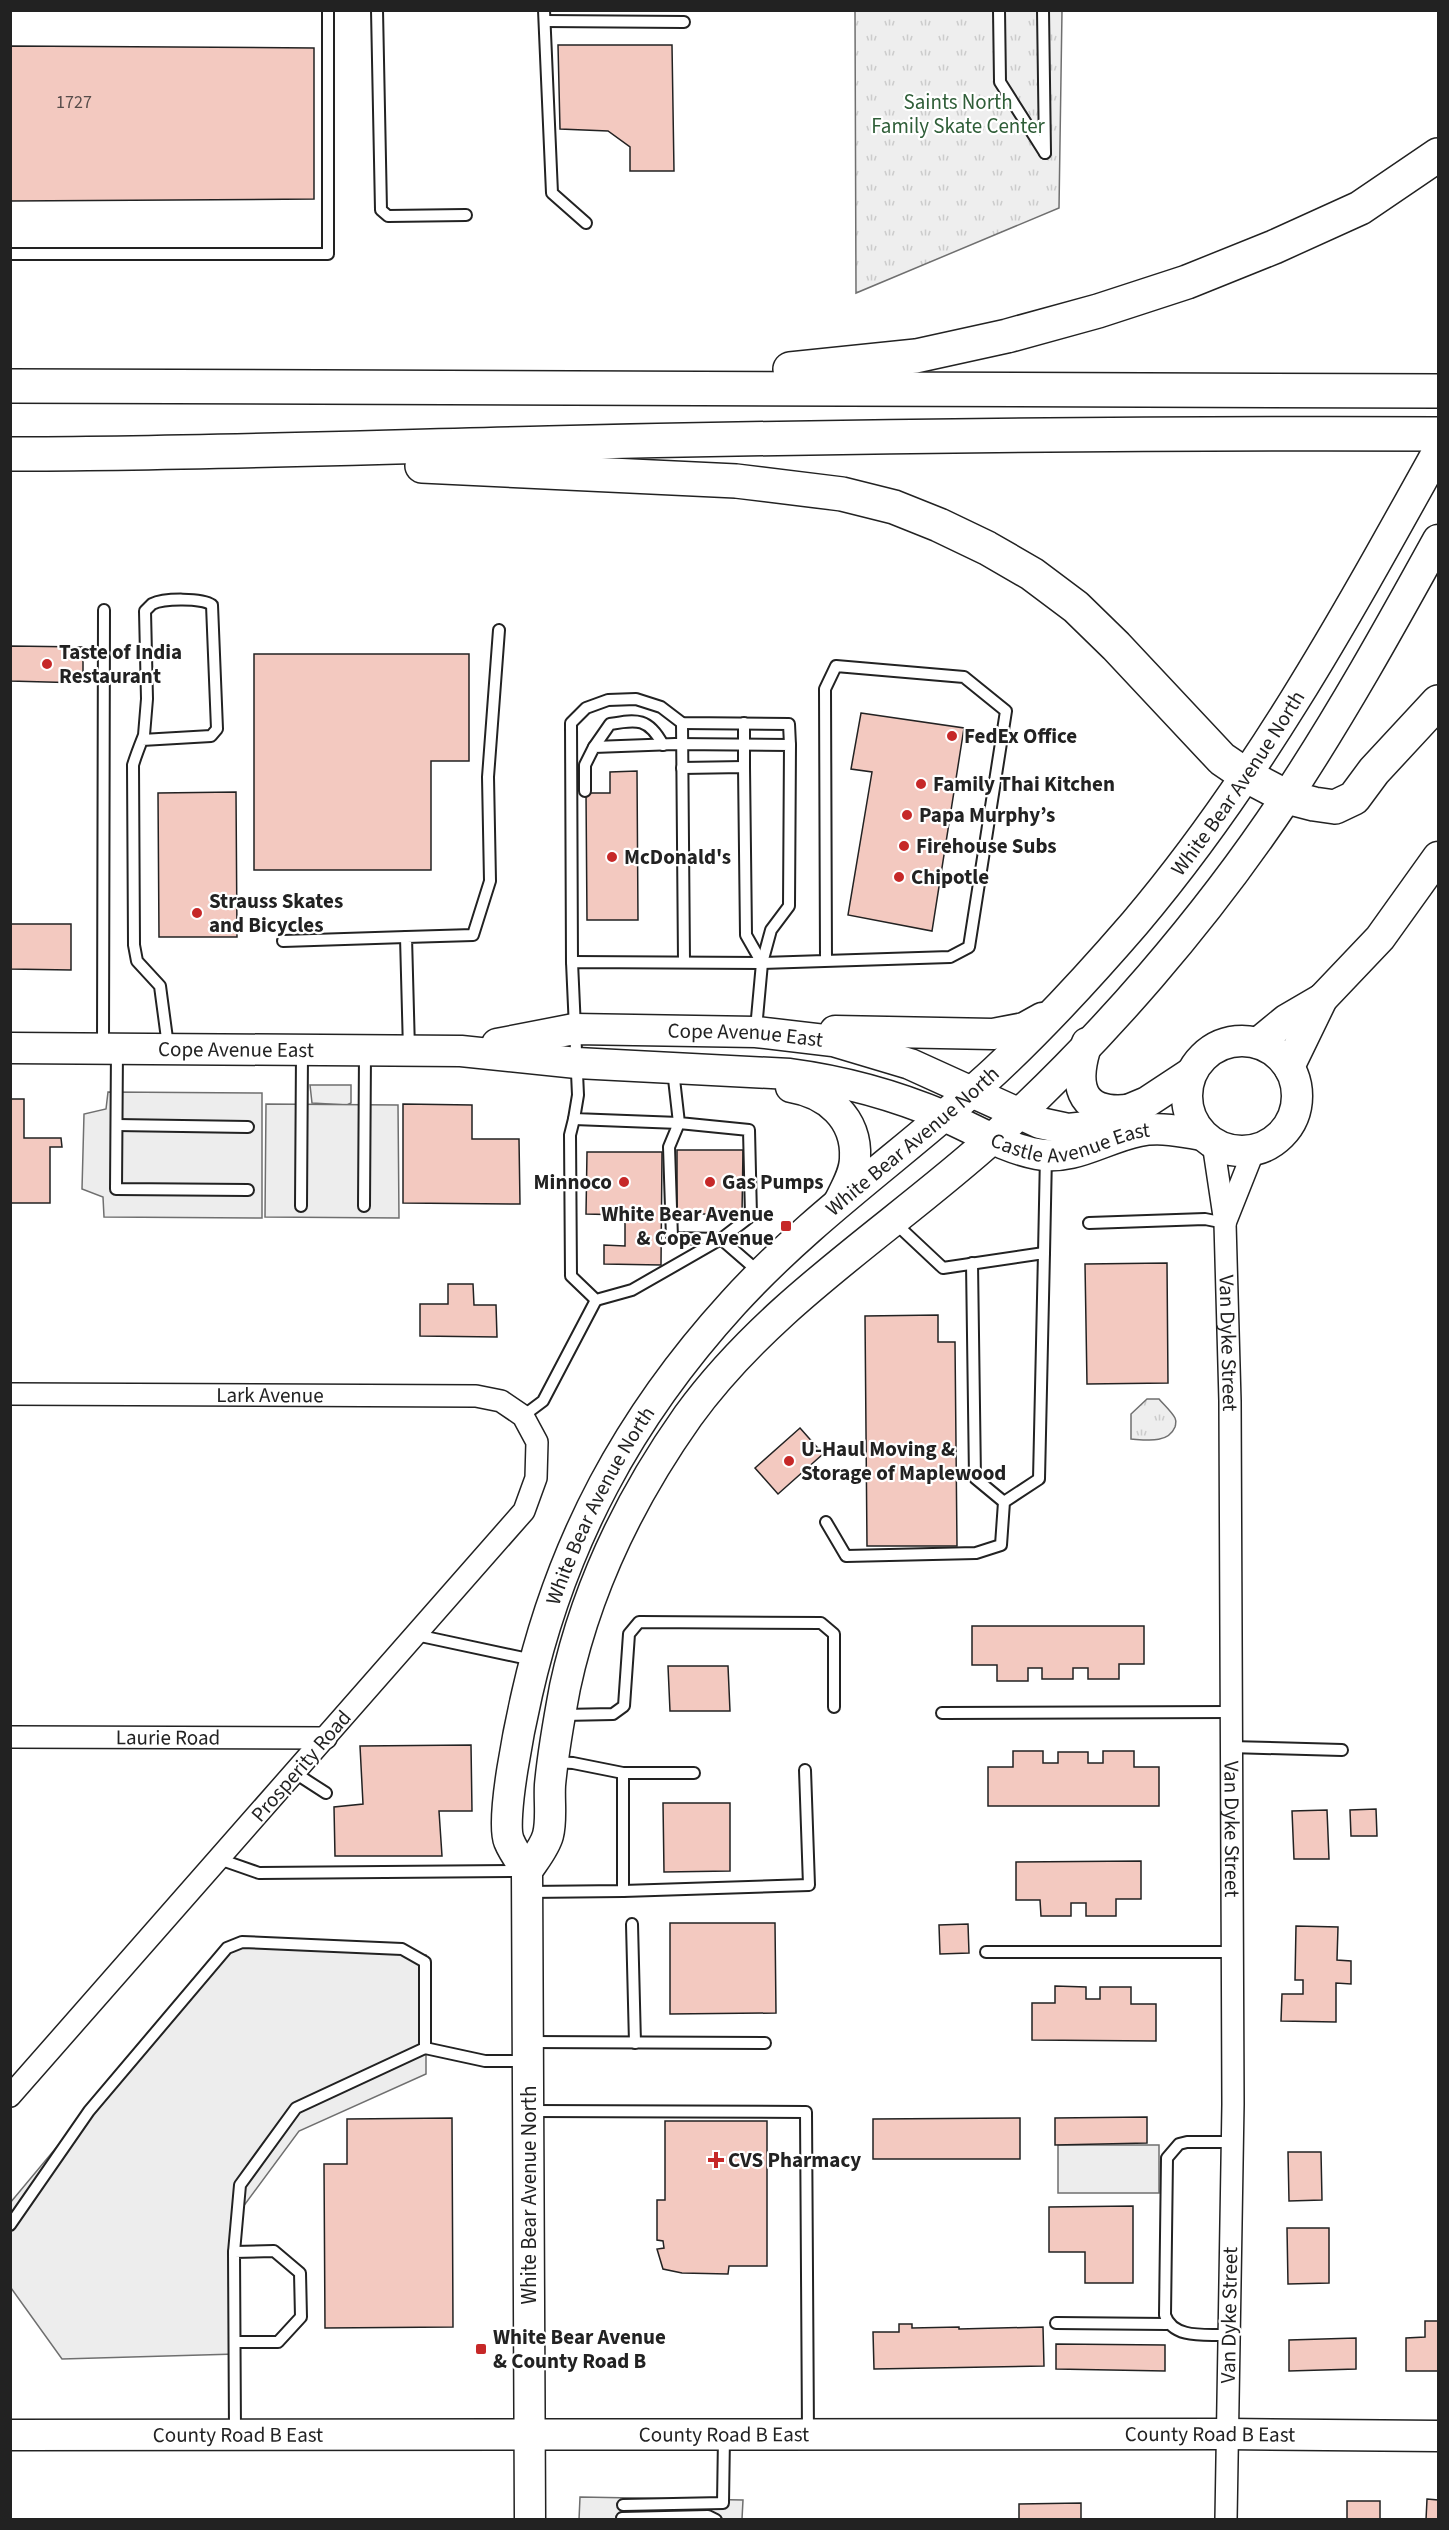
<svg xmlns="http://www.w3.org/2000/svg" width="1449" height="2530" font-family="'Source Sans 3',sans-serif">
	<defs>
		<pattern id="park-tufts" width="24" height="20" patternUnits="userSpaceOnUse" patternTransform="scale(1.5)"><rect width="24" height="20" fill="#eee"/><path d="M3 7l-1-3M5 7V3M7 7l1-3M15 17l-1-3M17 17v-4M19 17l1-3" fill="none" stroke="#ccc"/></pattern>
	</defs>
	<rect width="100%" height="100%" fill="#fff"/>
	<polygon fill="#eee" stroke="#6f6f6f" stroke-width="1.5" points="310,1085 351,1085 351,1103 347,1105 312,1103"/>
	<g fill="url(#park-tufts)" stroke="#6f6f6f" stroke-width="1.5">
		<polygon points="855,11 1062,11 1059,208 856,293"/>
		<path d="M1147 1399H1159C1164 1405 1171 1411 1175 1418 1177 1422 1176 1423 1175 1427 1168 1444 1146 1440 1131 1439V1414Z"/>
	</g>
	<g fill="#ededed" stroke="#6f6f6f" stroke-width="1.5">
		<polygon points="108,1092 262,1093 262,1218 104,1217 103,1197 82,1189 84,1114 106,1109"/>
		<polygon points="266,1104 398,1105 399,1218 265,1217"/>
		<polygon points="227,1943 426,1955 426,2074 299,2131 234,2219 236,2354 62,2359 11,2288 10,2203"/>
		<rect x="1058" y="2145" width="101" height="48"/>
		<polygon points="580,2497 743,2500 742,2519 579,2520"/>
	</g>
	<g fill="#f3c9c0" stroke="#222" stroke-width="1.5">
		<polygon points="558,45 672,45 674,171 630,171 630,147 608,131 560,129"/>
		<polygon points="10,46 314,48 314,199 10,201"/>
		<polygon points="10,646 83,647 83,683 10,681"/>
		<polygon points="254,654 469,654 469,761 431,761 431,870 254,870"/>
		<polygon points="861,713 964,728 932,931 848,915 872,772 851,769"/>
		<polygon points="637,771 638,920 587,920 586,793 610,793 610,772"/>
		<polygon points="236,792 237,937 159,937 158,793"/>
		<polygon points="10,924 71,924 71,970 10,969"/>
		<polygon points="10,1099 24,1099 24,1138 61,1138 62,1147 50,1147 50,1203 10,1203"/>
		<polygon points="403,1104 472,1105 472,1139 519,1139 520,1204 403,1203"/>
		<polygon points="677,1150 743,1150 742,1214 677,1214"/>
		<polygon points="587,1152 662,1152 661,1265 604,1264 604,1245 625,1246 625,1215 586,1214"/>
		<polygon points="1167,1263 1168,1383 1087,1384 1085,1264"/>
		<polygon points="448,1284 473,1284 474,1305 496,1305 497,1337 420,1336 420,1304 448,1304"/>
		<polygon points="938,1315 938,1342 955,1342 957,1546 867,1546 865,1316"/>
		<polygon points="800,1428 823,1454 778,1494 755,1468"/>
		<polygon points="972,1626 1144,1626 1144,1664 1119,1664 1119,1679 1088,1679 1088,1668 1073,1668 1073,1679 1042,1679 1042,1668 1028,1668 1028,1681 997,1681 997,1665 972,1665"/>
		<polygon points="668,1666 728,1666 730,1711 670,1711"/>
		<polygon points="471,1745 472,1811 439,1811 442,1856 335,1856 334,1807 363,1804 360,1746"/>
		<polygon points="1013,1751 1043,1751 1043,1763 1058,1763 1058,1752 1088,1752 1088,1763 1103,1763 1103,1751 1134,1751 1134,1767 1159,1767 1159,1806 988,1806 988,1767 1013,1767"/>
		<polygon points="663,1803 730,1803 730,1871 664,1872"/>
		<polygon points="1376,1809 1377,1836 1351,1836 1350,1810"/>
		<polygon points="1327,1810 1329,1859 1294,1859 1292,1811"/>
		<polygon points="1141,1861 1141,1899 1116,1899 1116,1916 1086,1916 1086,1903 1071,1903 1071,1916 1041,1916 1040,1900 1016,1900 1016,1862"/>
		<polygon points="670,1923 775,1923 776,2013 670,2014"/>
		<polygon points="968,1924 969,1953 940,1954 939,1925"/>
		<polygon points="1296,1926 1338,1927 1337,1960 1351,1961 1351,1984 1336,1983 1336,2022 1281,2021 1282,1994 1303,1994 1303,1980 1295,1980"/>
		<polygon points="1055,1986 1086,1987 1086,1999 1100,1999 1100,1987 1131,1987 1131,2004 1156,2004 1156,2041 1032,2040 1032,2003 1055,2003"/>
		<polygon points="1147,2117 1147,2143 1055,2145 1055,2118"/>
		<polygon points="452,2118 453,2327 325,2328 324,2164 347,2164 347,2119"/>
		<polygon points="1020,2118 1020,2159 873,2159 873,2119"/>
		<polygon points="665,2121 767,2121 767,2266 729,2266 728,2274 682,2273 663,2269 657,2249 664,2248 663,2241 657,2240 657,2200 665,2200"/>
		<polygon points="1288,2152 1321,2152 1322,2200 1289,2201"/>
		<polygon points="1133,2206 1133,2283 1085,2283 1085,2252 1049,2252 1049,2207"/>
		<polygon points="1287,2228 1329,2228 1329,2283 1288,2284"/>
		<polygon points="1425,2321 1438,2321 1438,2371 1406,2371 1406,2338 1425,2337"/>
		<polygon points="899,2324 912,2324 912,2328 959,2327 959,2329 1043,2327 1044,2366 874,2369 873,2332 899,2332"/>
		<polygon points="1356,2338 1356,2369 1289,2371 1289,2340"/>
		<polygon points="1056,2344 1165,2345 1165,2371 1056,2369"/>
		<polygon points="1427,2499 1438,2500 1438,2520 1426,2520"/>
		<rect x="1347" y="2501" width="33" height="19"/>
		<polygon points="1081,2503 1081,2520 1019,2520 1019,2504"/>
	</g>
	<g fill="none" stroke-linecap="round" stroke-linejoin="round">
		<g stroke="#222" stroke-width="14">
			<g id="lane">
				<polyline points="377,10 381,210 388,216 466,215"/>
				<polyline points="544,10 552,193 586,223"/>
				<polyline points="999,10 1000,82 1045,153"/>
				<polyline points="1043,10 1045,153"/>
				<polyline points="545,21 684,22"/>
				<polyline points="10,254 328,254 328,10"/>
				<polyline points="682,723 684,961"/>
				<path d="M142 740 211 736 217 729 212 605C202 598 164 598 152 604 151 605 146 610 145 611L147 699 144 735C140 745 136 755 133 765L134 945 137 961 160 986 168 1046"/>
				<path d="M594 747 610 724C637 719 649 718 663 745"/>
				<polyline points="744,767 744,723"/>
				<polyline points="682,768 744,767 746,935 762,963"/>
				<polyline points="585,791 585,765 594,747 675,744 790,745 789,906 771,930 762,963"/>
				<polyline points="283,941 406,937"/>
				<polyline points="572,962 571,723 586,708 608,700 636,699 661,707 682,723 789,724 790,745"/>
				<polyline points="762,963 950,957 969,947 1006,711 964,677 836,666 825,689 826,960"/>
				<polyline points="756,1029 762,963 572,962 578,1095 574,1119 679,1123 669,1147 672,1238 721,1239 759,1272"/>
				<polyline points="103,1045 104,610"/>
				<polyline points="117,1049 116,1189 248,1190"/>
				<polyline points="409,1050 406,937 473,935 490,881 488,777 499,630"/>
				<polyline points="574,1119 570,1135 571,1276 596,1300 632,1290 721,1239 751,1216 749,1130 679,1123 673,1070"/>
				<polyline points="117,1125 248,1127"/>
				<polyline points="301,1206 302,1053"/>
				<polyline points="364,1206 365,1053"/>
				<polyline points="1089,1223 1205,1219 1225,1223"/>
				<polyline points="1044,1253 1046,1155"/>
				<polyline points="972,1263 975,1478 1004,1502"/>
				<polyline points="523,1416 543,1401 596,1300"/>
				<polyline points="826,1522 846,1556 976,1553 1001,1545 1004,1502 1039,1479 1044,1253 943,1268 895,1223"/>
				<polyline points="416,1635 533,1660"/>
				<polyline points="942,1713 1230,1712"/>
				<polyline points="563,1715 613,1714 624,1706 629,1634 639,1622 821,1623 834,1634 834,1707"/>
				<polyline points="1230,1747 1342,1750"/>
				<polyline points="295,1773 326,1793"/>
				<polyline points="623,1773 694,1773"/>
				<polyline points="219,1859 259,1873 521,1871"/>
				<polyline points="623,1891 809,1885 805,1770"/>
				<polyline points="528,1892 623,1891 623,1773 573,1763 553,1762"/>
				<polyline points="632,1924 635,2043"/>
				<polyline points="986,1952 1232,1952"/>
				<polyline points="529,2042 765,2043"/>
				<polyline points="425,2048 485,2061 525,2061"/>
				<polyline points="531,2111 806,2112 808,2434"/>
				<polyline points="10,2225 89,2111 227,1948 242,1942 402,1949 425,1962 425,2048 296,2108 240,2185 234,2252"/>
				<polyline points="1056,2323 1167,2324"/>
				<path d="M1229 2335C1208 2334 1173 2340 1165 2315L1167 2158 1179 2144 1187 2142H1232"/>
				<polyline points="235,2342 278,2342 301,2317 300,2273 274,2251 234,2252 235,2432"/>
				<polyline points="623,2505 723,2503 724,2437"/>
				<polyline points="622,2518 708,2516 716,2520"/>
			</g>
		</g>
		<g stroke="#222" stroke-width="24">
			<g id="street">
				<path id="s1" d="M1213 1143 1225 1223 1230 1401 1233 2104 1226 2520"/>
				<polyline points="1225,1223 1254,1150"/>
				<path id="s2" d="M10 1394 476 1396 501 1401 523 1416 537 1442 536 1478 524 1511 10 2096"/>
				<path id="s3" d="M10 1737 326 1738"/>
			</g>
		</g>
		<g stroke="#222" stroke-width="33">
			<g id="secondary">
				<polyline points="835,1031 993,1034 1024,1028 1042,1018"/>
				<circle cx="1242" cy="1096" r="55"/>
				<path d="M1087 1043C1074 1082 1077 1115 1128 1110"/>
				<polyline points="1258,1043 1286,1020 1322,999"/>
				<path id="s4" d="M497 1044 574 1029 756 1032 833 1041 910 1064 1040 1123 1068 1129 1087 1127 1147 1102 1191 1073"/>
				<path id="s5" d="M10 1048 461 1051 577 1063 790 1074C843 1081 894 1095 944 1116 974 1129 1005 1148 1037 1154 1074 1161 1104 1138 1139 1131 1159 1127 1181 1131 1202 1135"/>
				<polyline points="1289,1067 1322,999 1380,938 1438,857"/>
				<path d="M791 1087C827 1093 857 1118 855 1158 855 1173 846 1188 839 1202"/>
				<path id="s6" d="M527 1871C521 1862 513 1851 509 1841 500 1820 521 1720 527 1694 561 1543 629 1417 733 1303 812 1216 911 1149 996 1070 1045 1024 1091 974 1135 923 1257 779 1347 615 1438 451"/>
				<path id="s7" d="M10 2435 1227 2434 1438 2436"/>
				<path d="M530 2520 527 1871C534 1860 545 1847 548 1835 552 1820 549 1801 550 1785 553 1752 559 1719 565 1687 586 1589 630 1498 688 1416 770 1303 892 1229 994 1137 1102 1039 1205 920 1286 798 1341 715 1390 627 1438 540"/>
			</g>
		</g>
		<g stroke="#222" stroke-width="36">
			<g id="highway">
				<polyline points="790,369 916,356 1007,336 1098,311 1187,282 1274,247 1360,208 1438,155"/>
				<polyline points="10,386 1438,391"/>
				<path d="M10 454C190 454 369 447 549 443 845 436 1142 433 1438 434"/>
				<polyline points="422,466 736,481 842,494 894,507 939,525 987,548 1032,574 1076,607 1116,646 1222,759 1247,776 1287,797 1314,804 1335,807 1354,798 1374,771 1438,702"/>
			</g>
		</g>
		<use href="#lane" stroke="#fff" stroke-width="10"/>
		<use href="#street" stroke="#fff" stroke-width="21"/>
		<use href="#secondary" stroke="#fff" stroke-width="30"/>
		<use href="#highway" stroke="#fff" stroke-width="33"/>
	</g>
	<g fill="#c62828" stroke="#fff" stroke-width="2">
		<circle cx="47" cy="664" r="6"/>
		<circle cx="952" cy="736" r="6"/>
		<circle cx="921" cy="784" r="6"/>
		<circle cx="907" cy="815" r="6"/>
		<circle cx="904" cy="846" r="6"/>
		<circle cx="612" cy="857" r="6"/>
		<circle cx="899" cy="877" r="6"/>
		<circle cx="197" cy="913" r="6"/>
		<circle cx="624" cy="1182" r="6"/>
		<circle cx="710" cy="1182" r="6"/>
		<rect x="780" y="1220" width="12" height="12" rx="3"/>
		<circle cx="789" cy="1461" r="6"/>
		<path d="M713 2151h6v6h6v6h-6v6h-6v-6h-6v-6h6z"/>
		<rect x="475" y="2343" width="12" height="12" rx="3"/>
	</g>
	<g text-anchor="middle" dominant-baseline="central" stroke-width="4.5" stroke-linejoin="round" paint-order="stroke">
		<g font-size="18" fill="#564c4a">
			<text x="74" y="102">1727</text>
		</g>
		<g font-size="21" fill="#2f5e38" stroke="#fff">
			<text x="958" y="102">Saints North<tspan x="958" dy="24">Family Skate Center</tspan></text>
		</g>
		<g font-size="21" font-weight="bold" fill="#222" stroke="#fff" text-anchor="start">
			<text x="59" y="652">Taste of India<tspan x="59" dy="24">Restaurant</tspan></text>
			<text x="964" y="736">FedEx Office</text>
			<text x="933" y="784">Family Thai Kitchen</text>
			<text x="919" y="815">Papa Murphy’s</text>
			<text x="916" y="846">Firehouse Subs</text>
			<text x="624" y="857">McDonald's</text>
			<text x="911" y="877">Chipotle</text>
			<text x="209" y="901">Strauss Skates<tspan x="209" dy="24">and Bicycles</tspan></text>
			<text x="612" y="1182" text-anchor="end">Minnoco</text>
			<text x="722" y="1182">Gas Pumps</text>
			<text x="774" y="1214" text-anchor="end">White Bear Avenue<tspan x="774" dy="24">&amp; Cope Avenue</tspan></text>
			<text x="801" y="1449">U-Haul Moving &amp;<tspan x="801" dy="24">Storage of Maplewood</tspan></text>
			<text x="728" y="2160">CVS Pharmacy</text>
			<text x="493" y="2337">White Bear Avenue<tspan x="493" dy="24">&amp; County Road B</tspan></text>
		</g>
		<g font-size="21" fill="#222" stroke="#fff">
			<text stroke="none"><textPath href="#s6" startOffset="1359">White Bear Avenue North</textPath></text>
			<text stroke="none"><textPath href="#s4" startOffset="250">Cope Avenue East</textPath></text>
			<text stroke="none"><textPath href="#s5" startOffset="226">Cope Avenue East</textPath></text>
			<text stroke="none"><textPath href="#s5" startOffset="1076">Castle Avenue East</textPath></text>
			<text stroke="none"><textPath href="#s6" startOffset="873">White Bear Avenue North</textPath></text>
			<text stroke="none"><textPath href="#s1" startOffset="201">Van Dyke Street</textPath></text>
			<text stroke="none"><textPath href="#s2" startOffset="260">Lark Avenue</textPath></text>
			<text stroke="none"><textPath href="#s6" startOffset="387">White Bear Avenue North</textPath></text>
			<text stroke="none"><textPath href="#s3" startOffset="158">Laurie Road</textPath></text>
			<text transform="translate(301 1766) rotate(-49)">Prosperity Road</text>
			<text stroke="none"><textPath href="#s1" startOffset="687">Van Dyke Street</textPath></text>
			<text transform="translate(529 2195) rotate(-90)">White Bear Avenue North</text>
			<text transform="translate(1229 2315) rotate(-89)">Van Dyke Street</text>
			<text stroke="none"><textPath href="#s7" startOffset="714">County Road B East</textPath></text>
			<text stroke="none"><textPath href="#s7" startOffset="1200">County Road B East</textPath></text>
			<text stroke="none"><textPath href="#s7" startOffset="228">County Road B East</textPath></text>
		</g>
	</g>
	<rect width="1449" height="2530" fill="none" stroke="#222222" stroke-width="24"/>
</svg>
